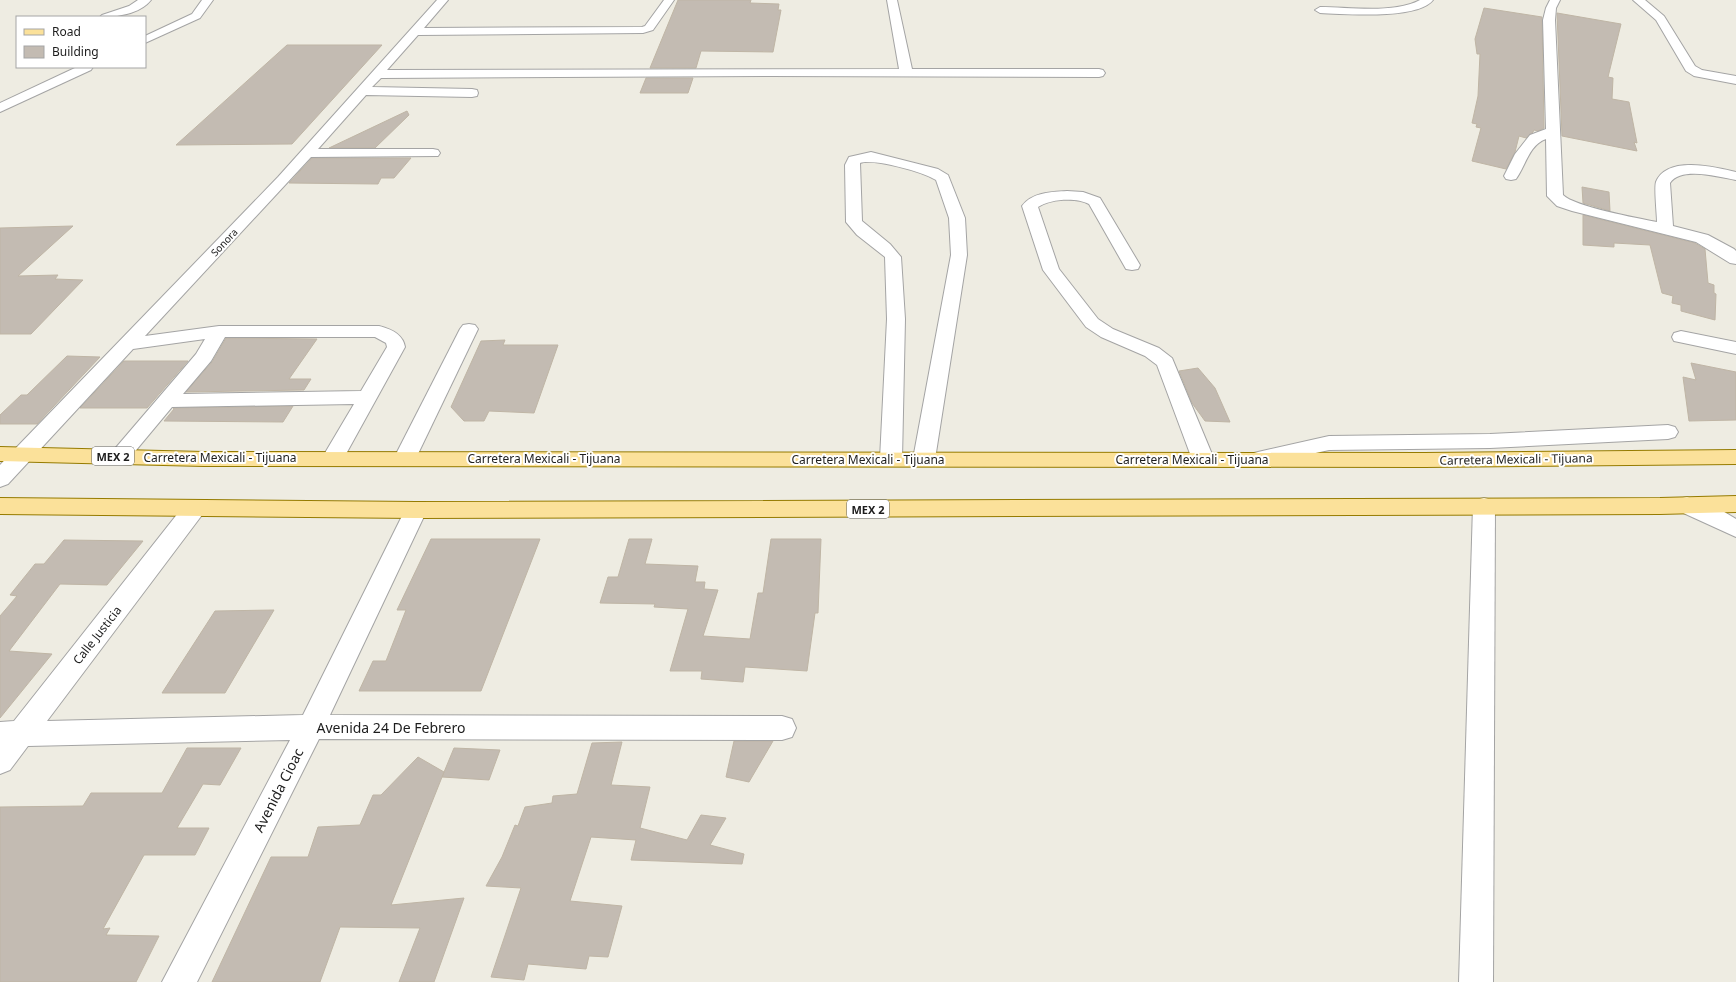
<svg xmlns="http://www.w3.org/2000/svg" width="1736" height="982" font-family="'Noto Sans',sans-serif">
	<rect width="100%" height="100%" fill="#eeece2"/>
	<g fill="#c3bbb2" stroke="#bfb5a5">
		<polygon points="678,0 751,0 750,3 779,4 778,10 781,10 773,52 701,51 696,68 650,68"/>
		<polygon points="1484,8 1542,17 1544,128 1538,131 1534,130 1533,132 1526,138 1519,136 1515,152 1506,169 1472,161 1481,128 1476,127 1477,124 1472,123 1478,96 1480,54 1477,54 1475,39"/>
		<polygon points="1557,13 1621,24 1608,77 1613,78 1612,99 1629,102 1637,143 1634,142 1637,151 1562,136"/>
		<polygon points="287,45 382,45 292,144 176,145"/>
		<polygon points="646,78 693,78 688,93 640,93"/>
		<polygon points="407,111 409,115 375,148 329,148"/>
		<polygon points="312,158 411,158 394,178 381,178 378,184 289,183"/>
		<polygon points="1582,187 1609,192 1610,211 1583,203"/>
		<polygon points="1583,215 1695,243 1705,249 1708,283 1714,285 1714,293 1716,294 1715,320 1681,311 1681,305 1672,303 1673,296 1662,293 1650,245 1614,243 1614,247 1583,245"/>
		<polygon points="73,226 18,276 58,275 55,279 83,280 31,334 0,334 0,228"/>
		<polygon points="226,338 317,339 289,379 311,379 304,390 186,392 212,362"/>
		<polygon points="505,340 503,345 558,345 534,413 489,411 484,421 464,421 451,407 481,341"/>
		<polygon points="67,356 100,357 37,424 0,424 0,415 21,395 27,395"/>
		<polygon points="124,361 188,361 147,408 80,408"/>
		<polygon points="1691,363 1736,372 1736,420 1689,421 1683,377 1696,380"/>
		<polygon points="1198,368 1215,388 1230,422 1205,421 1192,403 1179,371"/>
		<polygon points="293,406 283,422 164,421 174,409 173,408"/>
		<polygon points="431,539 540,539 481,691 359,691 373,661 386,661 406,610 397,610"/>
		<polygon points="629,539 652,539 645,564 698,566 695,582 705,582 704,589 718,590 703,636 750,639 758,593 763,593 771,539 821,539 818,613 815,613 807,671 745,667 743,682 701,679 702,671 670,671 688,609 654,607 655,604 600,603 608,577 618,577"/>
		<polygon points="64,540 143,541 107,585 60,584 9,651 52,654 0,718 0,616 17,596 10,595 35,564 44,564"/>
		<polygon points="274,610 225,693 162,693 215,611"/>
		<polygon points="734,741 773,741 749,782 726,777"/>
		<polygon points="622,742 611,785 650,787 640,828 687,840 701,815 726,818 710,845 744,854 742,864 631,860 636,840 591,837 570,901 622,906 608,957 589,956 586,969 528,964 524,980 491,977 521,888 486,886 502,857 515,825 518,826 525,807 552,803 553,796 577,794 592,743"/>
		<polygon points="187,748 241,748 220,785 203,784 177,828 209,828 195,855 144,855 103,929 110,928 106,935 159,936 136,982 0,982 0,807 83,806 91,793 162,793"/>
		<polygon points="454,748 500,750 489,780 442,777"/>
		<polygon points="418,757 444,772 391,905 464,898 434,982 399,982 420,928 340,927 320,982 212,982 271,857 308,857 318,827 360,825 373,795 381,795"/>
	</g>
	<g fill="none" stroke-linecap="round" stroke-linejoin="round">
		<g stroke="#a4a4a4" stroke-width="2">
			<g id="minor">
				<path d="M138 0H151C140 14 117 17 100 17L102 15 129 6Z"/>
				<polygon points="202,0 213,0 200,18 145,43 145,36 192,14"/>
				<path d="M437 0H448L424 28 642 27 645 26 664 0H674L653 30 643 33 418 35 387 70 899 69 887 0H897L912 69H1099L1103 70 1105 73 1103 76 1099 77 769 76 381 78 372 87 472 89 477 90 478 93 477 96 472 97 366 95 318 149H433L438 150 440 153 438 156 311 157 145 336 219 326H379C391 329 403 334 405 347L341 463 333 465 325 463 322 458 354 404 172 407 127 461 120 463 113 461 109 456 113 451 196 354 205 339 133 349 8 484 0 487V465L15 449 278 177ZM225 337H375L386 343 387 347 361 391 183 394 211 361Z"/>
				<path d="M1420 0H1433C1418 20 1344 14 1320 13L1315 10 1320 7C1349 7 1394 14 1420 0Z"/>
				<path d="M1550 0H1560L1556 8 1555 20 1563 195C1575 207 1637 218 1657 222 1657 214 1654 188 1656 182 1667 155 1715 167 1736 172V180C1719 177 1681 166 1670 183L1673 226 1708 235 1734 249 1736 251V264L1730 263 1696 242 1572 211 1557 206 1547 196 1546 139C1529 145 1526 165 1516 179L1511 180 1506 179 1504 176 1515 154 1530 135 1546 129 1543 20 1546 8Z"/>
				<polygon points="1633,0 1645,0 1664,16 1695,66 1702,70 1736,76 1736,84 1694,76 1686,71 1656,20"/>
				<polygon points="77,67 93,67 91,70 0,112 0,103"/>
				<path d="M871 152 938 169 948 175 965 218 967 255 935 459 932 464 924 466 916 464 913 459 951 255 949 218 936 180C923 172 874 158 860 163L862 221 890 244 901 257 905 319 902 459 899 464 891 466 883 464 880 459 887 319 885 257 857 235 846 222 845 165 849 157Z"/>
				<path d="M1067 191 1083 192 1100 198 1140 265 1138 269 1132 270 1126 269 1089 204C1076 197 1050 199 1038 207L1059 269 1098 319 1113 329 1159 348 1172 358 1214 459 1211 464 1203 466 1195 464 1192 459 1157 365 1145 356 1101 337 1086 327 1043 270 1022 206C1032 192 1052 192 1067 191Z"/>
				<polygon points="469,324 475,325 478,329 416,458 413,463 405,465 397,463 394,458 460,329 463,325"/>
				<polygon points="1681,331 1736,342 1736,354 1674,341 1672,337 1674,333"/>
				<polygon points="1668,425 1675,427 1678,432 1675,437 1668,439 1490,448 1329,450 1258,466 1250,464 1247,459 1250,454 1258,452 1329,436 1490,434"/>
				<polygon points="1687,497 1721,510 1736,519 1736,537 1679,511 1676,505 1679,499"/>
				<polygon points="1484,498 1492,500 1495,506 1493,982 1459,982 1473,506 1476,500"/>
				<polygon points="194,501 202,503 205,509 202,515 47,721 303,715 405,510 408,504 416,502 424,504 427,510 330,715 782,716 792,719 796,728 792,737 782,740 319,739 197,982 162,982 290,740 28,746 10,770 0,774 0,722 14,721 186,503"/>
			</g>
		</g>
		<g stroke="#957b01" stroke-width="2">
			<g id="major">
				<polygon points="0,447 204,452 1424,453 1736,450 1736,464 1424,467 204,466 0,461"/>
				<polygon points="1736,496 1736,512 1660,514 416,518 0,514 0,498 416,502 1660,498"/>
			</g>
		</g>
		<use href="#minor" fill="#fff" fill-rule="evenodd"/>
		<use href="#major" fill="#fbe19a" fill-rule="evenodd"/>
	</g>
	<g text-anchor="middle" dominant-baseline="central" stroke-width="4" stroke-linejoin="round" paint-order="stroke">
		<g font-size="10" fill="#1d1d1d" stroke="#fff">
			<text transform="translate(224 242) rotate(-47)">Sonora</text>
		</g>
		<g fill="#fff" stroke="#616161" stroke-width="1">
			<rect x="92" y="447" width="42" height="18" rx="3"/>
			<rect x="847" y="500" width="42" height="18" rx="3"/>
		</g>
		<g font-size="11" font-weight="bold" fill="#1d1d1d">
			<text x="113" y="456">MEX 2</text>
			<text x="868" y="509">MEX 2</text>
		</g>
		<g font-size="12" fill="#1d1d1d" stroke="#fff">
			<text x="220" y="457">Carretera Mexicali - Tijuana</text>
			<text x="544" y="458">Carretera Mexicali - Tijuana</text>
			<text x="868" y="459">Carretera Mexicali - Tijuana</text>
			<text x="1192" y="459">Carretera Mexicali - Tijuana</text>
			<text transform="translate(1516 459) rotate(-1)">Carretera Mexicali - Tijuana</text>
			<text transform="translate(97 635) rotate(-52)">Calle Justicia</text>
		</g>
		<g font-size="14" fill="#1d1d1d" stroke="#fff">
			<text x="391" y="727">Avenida 24 De Febrero</text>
			<text transform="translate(278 790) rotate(-63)">Avenida Cioac</text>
		</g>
	</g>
	<rect x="16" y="16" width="130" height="52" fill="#ffffff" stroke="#a5a5a5"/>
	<rect x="24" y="29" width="20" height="6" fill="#fbe19a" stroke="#a5a5a5"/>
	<text x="52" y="36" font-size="12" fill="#1d1d1d">Road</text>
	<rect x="24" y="46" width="20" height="12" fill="#c3bbb2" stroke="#a5a5a5"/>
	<text x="52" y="56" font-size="12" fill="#1d1d1d">Building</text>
</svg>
